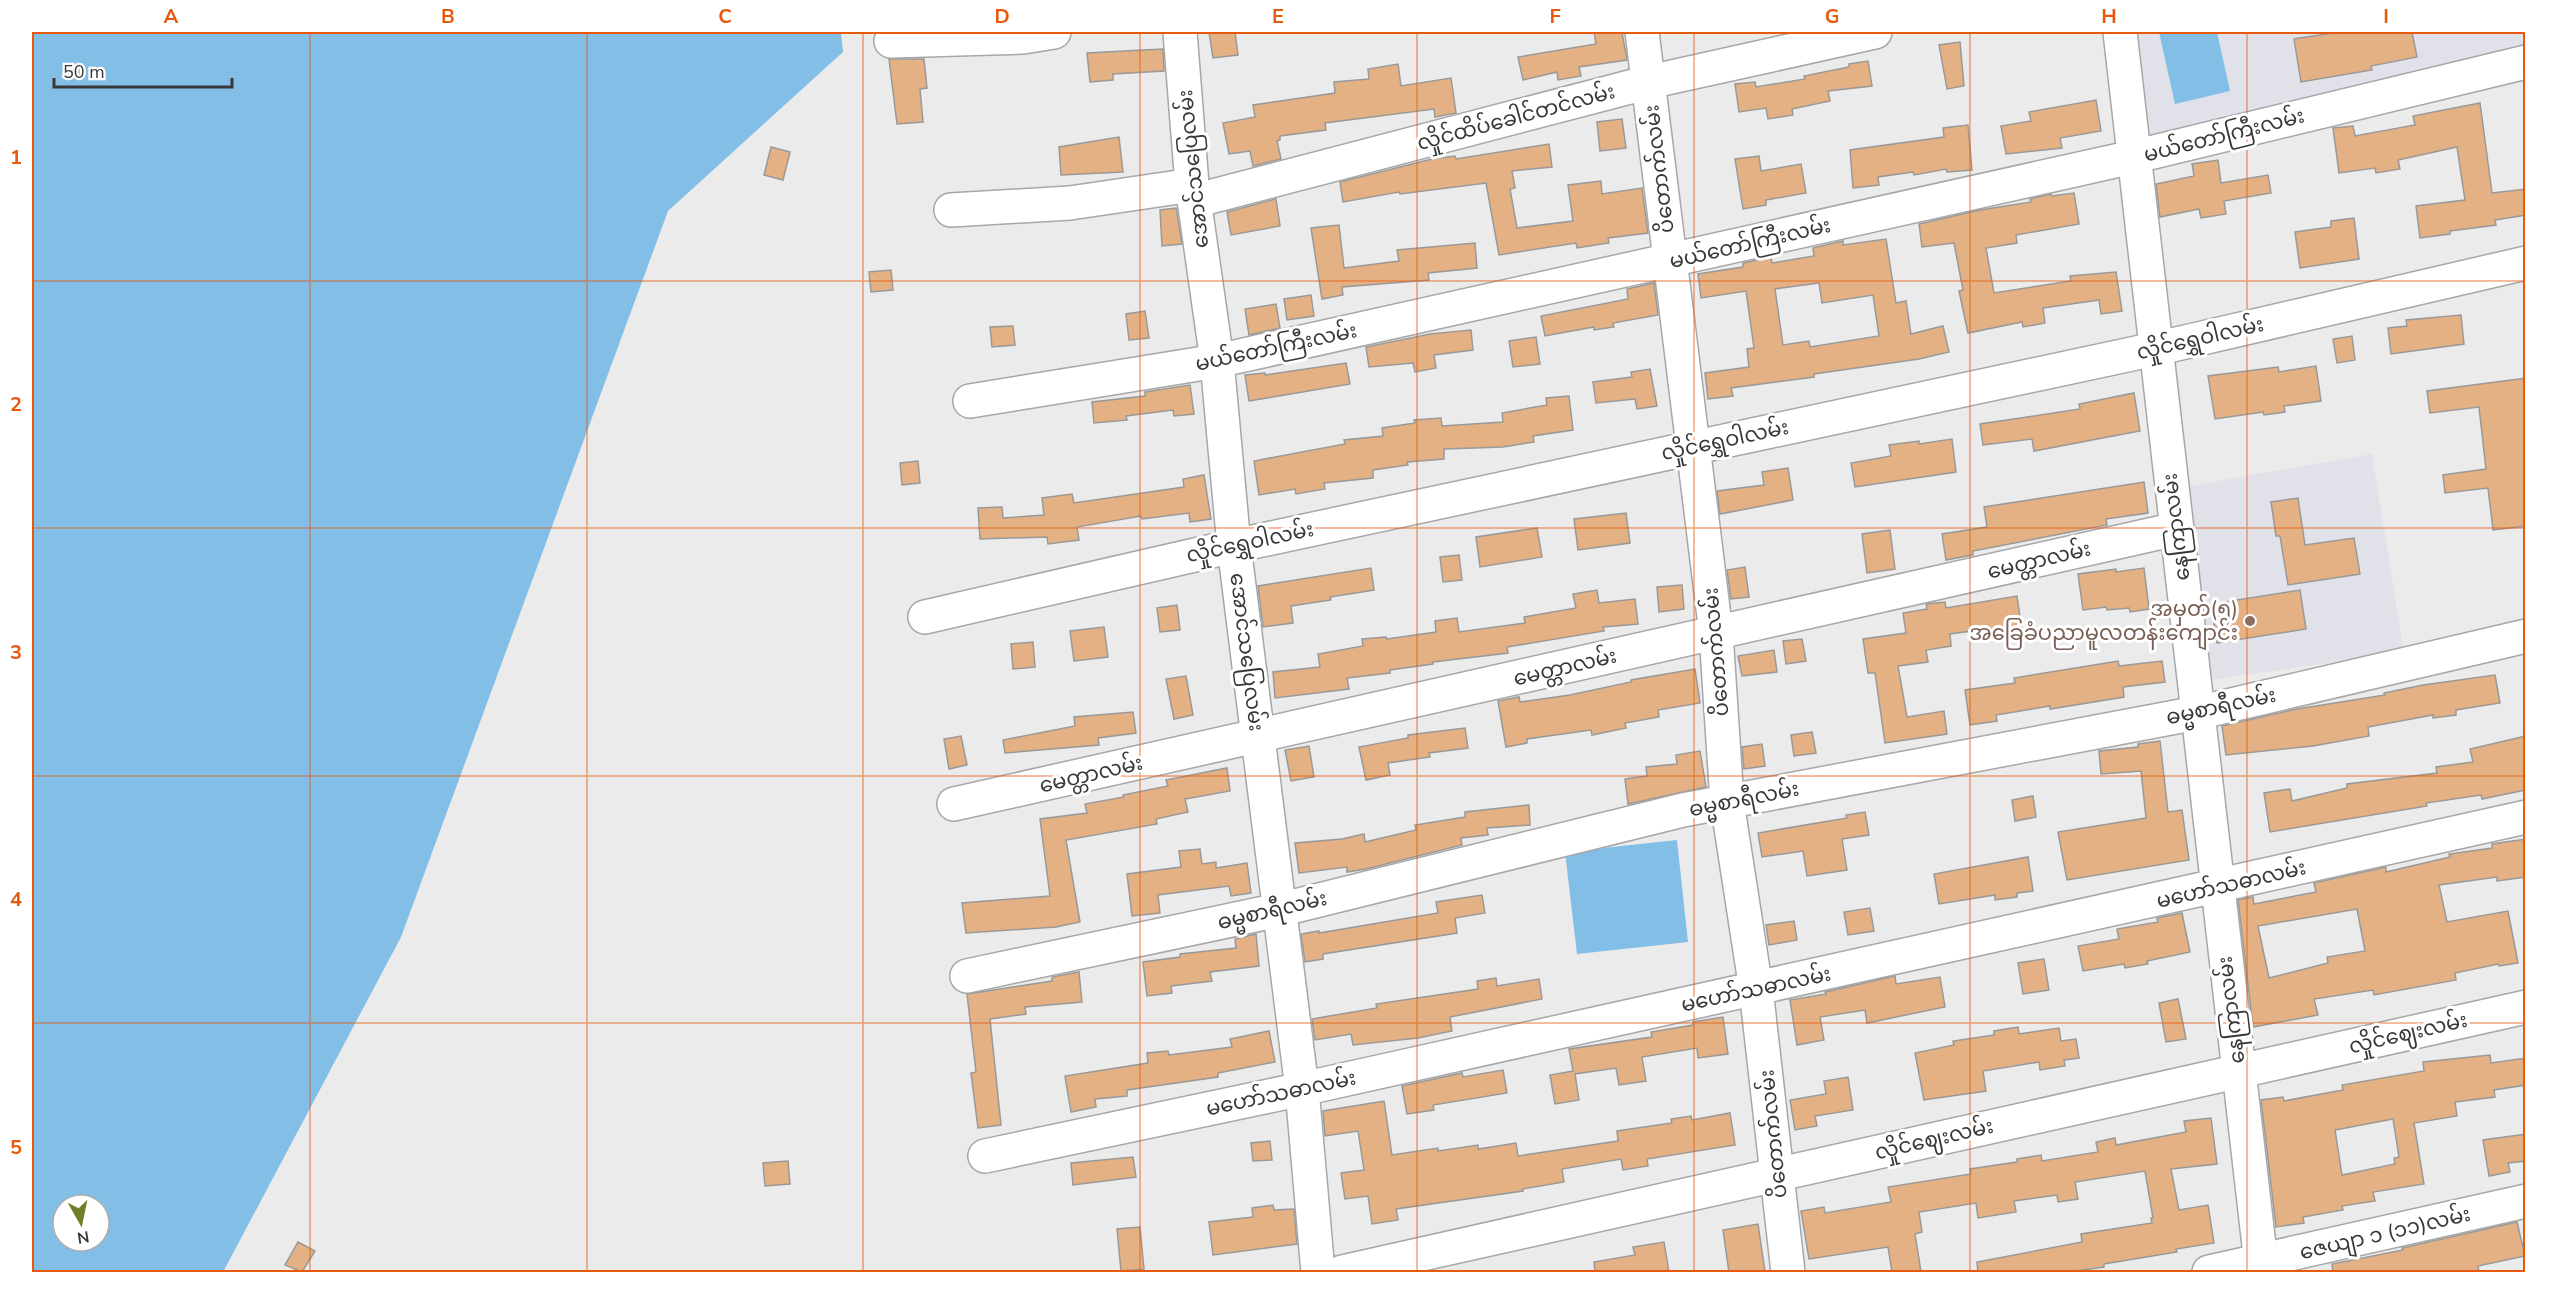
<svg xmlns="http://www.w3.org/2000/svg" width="2557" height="1304" font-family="'Nunito Sans','Noto Sans Myanmar',sans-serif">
	<rect width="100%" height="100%" fill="#ebebec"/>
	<g fill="#e1e1ea">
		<polygon points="2130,32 2525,32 2525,55 2147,147"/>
		<polygon points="2372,454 2404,652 2209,680 2183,487"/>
	</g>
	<g fill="#82bee5" fill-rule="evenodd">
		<path d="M32 32H841L843 52 668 211 401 937 223 1272H32ZM63 1205H99V1241H63Z"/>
		<polygon points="2159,32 2217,32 2230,91 2175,104"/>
		<polygon points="1677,840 1688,942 1577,954 1565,852"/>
	</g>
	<g fill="#e3b184" stroke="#9a9998" stroke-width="1.5" fill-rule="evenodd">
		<polygon points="1209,32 1235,32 1238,55 1213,58"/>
		<polygon points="1594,32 1622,32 1627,60 1579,67 1581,76 1558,80 1557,72 1523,80 1518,57 1596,44"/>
		<polygon points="2340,32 2412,32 2417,57 2371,66 2372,70 2301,82 2294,39"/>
		<polygon points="1960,42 1964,86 1947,89 1939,45"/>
		<polygon points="1163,49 1164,71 1113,74 1113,80 1090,82 1087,53"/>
		<polygon points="889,59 924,59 927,88 920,89 923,122 897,124"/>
		<polygon points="1868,61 1872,86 1828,91 1830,101 1792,109 1793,115 1768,119 1766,108 1739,112 1735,84 1755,82 1756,87 1805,79 1804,76 1849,67 1849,64"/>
		<polygon points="1398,64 1401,86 1451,78 1456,113 1435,117 1434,109 1325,123 1326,130 1280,136 1280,140 1277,141 1281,159 1253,166 1250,151 1229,154 1223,123 1255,117 1253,105 1335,93 1334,82 1369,79 1368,69"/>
		<polygon points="2096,100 2101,131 2060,138 2062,148 2006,154 2001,126 2031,121 2029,112"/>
		<polygon points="2480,103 2492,193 2526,189 2526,215 2495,220 2496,225 2450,231 2450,234 2420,238 2416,206 2465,200 2457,147 2398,160 2400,169 2376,173 2375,168 2339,173 2333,128 2353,126 2355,136 2415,125 2413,116"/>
		<polygon points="1622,119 1626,148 1600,151 1597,122"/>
		<polygon points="1968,125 1972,170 1947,172 1946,169 1914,175 1913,172 1878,177 1879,185 1853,188 1850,150 1944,137 1943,128"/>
		<polygon points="1119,137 1123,172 1061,175 1059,147"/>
		<polygon points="1549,144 1552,167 1512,171 1515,188 1510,189 1517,228 1573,221 1568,185 1601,181 1602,194 1642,188 1648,233 1608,238 1609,243 1577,248 1576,243 1499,255 1486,183 1400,194 1399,192 1343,202 1340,182 1432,159 1455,156 1456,159"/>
		<polygon points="771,147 790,152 783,180 764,175"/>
		<polygon points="1759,156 1761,171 1801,164 1806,193 1766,200 1766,205 1743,209 1735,159"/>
		<polygon points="2218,160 2221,183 2268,175 2271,193 2224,201 2226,214 2201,218 2199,209 2160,217 2156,184 2194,176 2192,164"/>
		<polygon points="2074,193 2079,224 2016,235 2017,243 1986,248 1994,293 2071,281 2070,276 2116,272 2122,311 2101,314 2099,300 2043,308 2045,323 2023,327 2022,322 1968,333 1959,291 1963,290 1954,243 1922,247 1919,224 1980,210 2031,202 2030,199 2051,194 2052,196"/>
		<polygon points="1276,199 1280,226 1231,235 1227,212"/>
		<polygon points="1176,208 1182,244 1162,246 1160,210"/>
		<polygon points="2354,218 2359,259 2300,268 2295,232 2331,227 2331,221"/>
		<polygon points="1339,225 1344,268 1399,261 1397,250 1475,243 1477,268 1428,273 1429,280 1342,287 1343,295 1322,299 1311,228"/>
		<path d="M1886 239 1896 303 1906 301 1911 334 1943 326 1949 352 1919 359 1814 374V377L1731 388 1733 396 1708 399 1705 373 1749 367 1747 349 1754 348 1746 291 1701 298 1698 274 1743 267V263L1771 257 1772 263 1814 256 1813 248 1843 241V245ZM1819 283 1822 303 1873 295 1879 336 1810 347 1809 341 1783 345 1775 289Z"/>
		<polygon points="891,270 893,290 871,292 869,272"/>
		<polygon points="1654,283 1658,315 1613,323 1614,327 1594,330 1594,327 1545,336 1541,316 1628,299 1627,289"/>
		<polygon points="1311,295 1314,316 1287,320 1284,299"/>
		<polygon points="1276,304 1280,328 1249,335 1245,309"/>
		<polygon points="1145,311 1149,338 1129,340 1126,314"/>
		<polygon points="2461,315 2464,344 2391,354 2388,328 2407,326 2406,320"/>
		<polygon points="1013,326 1015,345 992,347 990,327"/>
		<polygon points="1471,330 1473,350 1434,355 1436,368 1415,372 1413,363 1369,367 1366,347 1430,334"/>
		<polygon points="2352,336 2355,360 2337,363 2333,339"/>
		<polygon points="1536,337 1540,364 1513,367 1509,341"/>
		<polygon points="1346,363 1350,384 1249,401 1245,375 1265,373 1265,375"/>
		<polygon points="2316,366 2321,401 2284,406 2285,412 2264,415 2263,412 2215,419 2208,376 2278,367 2279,372"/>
		<polygon points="1650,369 1657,406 1637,409 1635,399 1596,403 1593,382 1632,377 1631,372"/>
		<polygon points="2526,378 2526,526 2493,530 2488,488 2445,493 2443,475 2486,469 2479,407 2430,413 2427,391"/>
		<polygon points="1190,385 1194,414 1174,416 1173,410 1126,416 1127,420 1094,423 1092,402 1145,396 1145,392"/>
		<polygon points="2134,393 2140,431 2034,451 2032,439 1983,445 1980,424 2080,409 2079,404"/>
		<polygon points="1569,396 1573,430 1533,436 1534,442 1503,447 1444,449 1444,459 1407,462 1408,465 1373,470 1373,478 1324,483 1325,489 1296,494 1295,489 1259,495 1254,461 1345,444 1344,440 1383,436 1382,428 1415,423 1414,420 1441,418 1442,426 1503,422 1502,413 1547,405 1546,398"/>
		<polygon points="1952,439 1956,472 1855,487 1851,463 1891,456 1889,445 1919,441 1919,444"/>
		<polygon points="918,461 920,483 902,485 900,463"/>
		<polygon points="1788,468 1793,500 1720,514 1717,491 1764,485 1762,472"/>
		<polygon points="1204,475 1211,519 1190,522 1189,513 1142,519 1141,516 1077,527 1079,540 1048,544 1047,537 980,539 978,508 1002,507 1003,518 1044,515 1042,498 1072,494 1074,503 1184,487 1183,479"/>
		<polygon points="2144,482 2148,513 2106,519 2107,525 1973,551 1973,555 1946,560 1942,534 1987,527 1984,507"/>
		<polygon points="2298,498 2305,545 2354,538 2360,574 2288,585 2280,536 2276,536 2271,502"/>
		<polygon points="1626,513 1630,543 1578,550 1574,519"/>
		<polygon points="1537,528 1542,557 1480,567 1476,537"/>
		<polygon points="1890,530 1895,569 1867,573 1862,534"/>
		<polygon points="1459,555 1462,580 1443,582 1440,557"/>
		<polygon points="1745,567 1749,597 1731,599 1727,570"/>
		<polygon points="1371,568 1374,590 1330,597 1331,600 1291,606 1293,623 1263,627 1258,586"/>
		<polygon points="2144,568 2149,609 2130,612 2129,608 2107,610 2106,607 2083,610 2078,574 2116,569 2116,572"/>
		<polygon points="1682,585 1684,609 1659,612 1657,587"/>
		<polygon points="1597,590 1599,603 1635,599 1638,624 1603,627 1604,631 1507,647 1508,653 1433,662 1433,664 1390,670 1390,673 1347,678 1349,689 1275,698 1273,672 1320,667 1318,654 1363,646 1362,639 1386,637 1387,639 1436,632 1435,621 1457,618 1459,632 1525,623 1524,617 1576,608 1573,594"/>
		<polygon points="2300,590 2306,629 2217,643 2211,604"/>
		<polygon points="2017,596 2022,631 1995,635 1994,628 1950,634 1951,646 1926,650 1928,662 1898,666 1907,717 1944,711 1947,734 1885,743 1875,673 1868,673 1863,639 1906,633 1903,613 1927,609 1926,604 1945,602 1946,608"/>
		<polygon points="1177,605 1180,630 1160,632 1157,608"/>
		<polygon points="1104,627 1108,657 1074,661 1070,631"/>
		<polygon points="1802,639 1806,661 1786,664 1783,641"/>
		<polygon points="1033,642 1035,667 1013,669 1011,644"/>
		<polygon points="1774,650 1777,672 1742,676 1738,656"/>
		<polygon points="2118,661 2119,666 2162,661 2165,682 2123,687 2124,697 2050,709 2050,706 1996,715 1997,721 1970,725 1965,690 2015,683 2014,678"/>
		<polygon points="1695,669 1700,703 1658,710 1659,717 1625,723 1626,728 1592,735 1591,730 1527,739 1527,743 1506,747 1498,701 1519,697 1520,702 1570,695 1631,682 1631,680"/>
		<polygon points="2495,675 2500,703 2456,710 2456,715 2433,718 2433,715 2368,727 2369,736 2313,746 2226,755 2222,726 2297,709 2385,695 2384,693 2423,685"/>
		<polygon points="1186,676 1193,715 1174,719 1166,679"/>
		<polygon points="1133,712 1136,733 1098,738 1099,745 1005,753 1003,740 1075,726 1074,717"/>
		<polygon points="1465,728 1468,748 1429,753 1430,757 1388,763 1390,775 1366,780 1359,747 1408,738 1408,735"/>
		<polygon points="1812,732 1816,753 1794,756 1791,735"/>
		<polygon points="961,736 967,765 949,769 944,739"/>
		<polygon points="2526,736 2526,790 2482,799 2481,795 2426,803 2427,806 2270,832 2264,793 2290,789 2292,801 2347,788 2347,784 2437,773 2436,767 2473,762 2470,749"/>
		<polygon points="2160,741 2168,812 2182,810 2189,860 2067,880 2058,832 2146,818 2141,771 2101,774 2099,751 2138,747 2138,744"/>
		<polygon points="1762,744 1765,766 1744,769 1742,747"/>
		<polygon points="1309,746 1314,777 1291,781 1285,750"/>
		<polygon points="1700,751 1706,787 1628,804 1625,779 1647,776 1646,767 1677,764 1676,755"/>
		<polygon points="1227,768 1230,791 1185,799 1188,812 1156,819 1157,824 1066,840 1080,922 1056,927 966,933 962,903 1050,896 1040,819 1087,813 1085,804 1124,797 1123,795 1168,786 1166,780"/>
		<polygon points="2033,796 2036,817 2015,821 2012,800"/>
		<polygon points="1529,805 1530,825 1487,828 1488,835 1461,838 1462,845 1366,869 1347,872 1347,867 1299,873 1295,843 1342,839 1364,834 1365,842 1416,830 1415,825 1465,817 1465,812"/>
		<polygon points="1865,812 1869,835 1842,839 1847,870 1807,876 1803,851 1762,857 1758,833 1847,818 1846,815"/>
		<path d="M2526 839V877L2497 881V877L2439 885 2447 922 2508 911 2518 963 2499 966 2498 964 2455 973 2456 980 2374 995 2373 990 2314 999 2318 1015 2253 1027 2238 900 2253 897 2254 904 2316 892 2314 883 2386 867V872L2450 857 2449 854 2492 848V844ZM2357 909 2365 951 2327 957 2328 963 2269 978 2258 926Z"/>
		<polygon points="1200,849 1202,864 1216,862 1216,868 1247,863 1251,893 1231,896 1229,886 1158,895 1160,913 1132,916 1127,874 1181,867 1179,851"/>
		<polygon points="2028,857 2033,891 2017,893 2017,897 1995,900 1995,895 1939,904 1934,874"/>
		<polygon points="1482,895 1485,913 1455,918 1457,933 1323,954 1323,959 1305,962 1301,934 1319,931 1319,933 1438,913 1436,902"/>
		<polygon points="1870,908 1874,931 1848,935 1844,912"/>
		<polygon points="2182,913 2190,952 2147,961 2148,964 2125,968 2124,964 2083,971 2078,946 2119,939 2117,929 2158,922 2157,918"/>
		<polygon points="1794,921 1797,940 1769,945 1766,925"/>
		<polygon points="1256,934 1259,966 1210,972 1212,981 1171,986 1172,993 1147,996 1143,962 1180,957 1180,954 1236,948 1235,939"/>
		<polygon points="2044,959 2049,990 2023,994 2018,963"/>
		<polygon points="1079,972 1082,1002 1025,1007 1026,1014 990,1019 1001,1125 978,1128 971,1073 976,1072 967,994 1052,981 1052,977"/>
		<polygon points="1895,976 1896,984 1940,977 1945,1007 1867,1023 1865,1010 1820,1017 1824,1040 1797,1045 1790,1000 1826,994 1825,992"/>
		<polygon points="1496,978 1497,986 1539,979 1542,999 1450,1017 1452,1031 1418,1038 1353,1045 1351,1034 1315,1040 1312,1019 1377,1008 1376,1004 1478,989 1477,981"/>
		<polygon points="2178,999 2186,1039 2166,1042 2159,1003"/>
		<polygon points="1723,1017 1728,1054 1698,1058 1697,1048 1642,1057 1646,1081 1619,1085 1616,1068 1575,1074 1579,1100 1555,1104 1550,1075 1573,1071 1569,1049 1652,1037 1651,1032 1693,1025 1693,1022"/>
		<polygon points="2018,1027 2019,1034 2059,1028 2061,1041 2076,1039 2079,1058 2064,1060 2065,1066 2040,1070 2039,1062 1983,1071 1986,1091 1924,1100 1915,1053 1954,1045 1953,1041 1994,1035 1994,1031"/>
		<polygon points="1269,1031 1275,1062 1218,1073 1218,1077 1127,1090 1127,1096 1095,1099 1096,1107 1071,1112 1065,1076 1148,1063 1147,1053 1168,1051 1169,1055 1232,1047 1230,1039"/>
		<path d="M2490 1055 2491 1063 2526 1058V1085L2494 1090 2495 1097 2455 1102 2457 1116 2414 1123 2424 1184 2373 1192 2375 1201 2342 1206 2343 1210 2303 1217 2304 1223 2276 1227 2261 1100 2283 1097 2284 1101 2343 1090 2342 1085 2424 1071 2423 1062ZM2393 1119 2399 1157 2394 1158 2395 1164 2342 1175 2335 1130Z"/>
		<polygon points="1503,1070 1507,1093 1433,1105 1434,1110 1407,1114 1402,1086 1462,1073 1463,1077"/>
		<polygon points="1848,1077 1853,1110 1815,1116 1817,1126 1795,1130 1790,1100 1826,1094 1824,1081"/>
		<polygon points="1384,1101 1392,1155 1438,1148 1438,1151 1478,1145 1478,1149 1516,1143 1518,1156 1618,1141 1617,1131 1672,1123 1671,1119 1691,1116 1692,1120 1730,1113 1735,1145 1647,1159 1648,1166 1623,1170 1621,1159 1562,1169 1564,1182 1523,1189 1523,1191 1396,1209 1398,1220 1372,1224 1368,1196 1345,1199 1341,1173 1364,1170 1358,1131 1325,1136 1323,1111"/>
		<polygon points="2211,1118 2217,1164 2171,1169 2179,1210 2208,1205 2214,1243 2176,1249 2177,1252 2104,1264 2104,1267 2068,1272 1978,1272 1977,1262 2082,1242 2081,1234 2152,1223 2151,1218 2153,1218 2145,1171 2075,1182 2078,1199 2058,1202 2057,1195 2014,1201 2016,1212 1978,1218 1976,1203 1919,1212 1922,1232 1915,1234 1921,1272 1892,1272 1888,1247 1809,1259 1801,1211 1824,1207 1825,1213 1891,1202 1888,1187 1971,1174 1970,1169 2017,1162 2017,1159 2041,1155 2042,1161 2098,1152 2096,1142 2115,1138 2116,1145 2186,1132 2184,1121"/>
		<polygon points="2526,1134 2526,1161 2508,1163 2510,1172 2489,1176 2483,1140"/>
		<polygon points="1270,1141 1272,1160 1253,1161 1251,1143"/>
		<polygon points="1133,1157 1136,1177 1073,1185 1071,1163"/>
		<polygon points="788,1161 790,1184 765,1186 763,1163"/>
		<polygon points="1273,1205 1274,1210 1294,1209 1297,1244 1213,1255 1209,1222 1253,1217 1252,1208"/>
		<polygon points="2517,1222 2525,1256 2478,1266 2479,1272 2333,1272 2332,1264 2403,1250 2402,1248"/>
		<polygon points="1758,1224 1765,1272 1729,1272 1723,1230"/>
		<polygon points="1140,1227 1144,1269 1121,1271 1117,1229"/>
		<polygon points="298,1242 315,1251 302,1272 285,1265"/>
		<polygon points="1664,1242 1669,1272 1595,1272 1594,1262 1635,1255 1633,1247"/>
	</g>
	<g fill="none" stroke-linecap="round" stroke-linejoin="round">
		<g stroke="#a7a7a8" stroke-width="36">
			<g id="minor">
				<polyline points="1180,32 1192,185 1217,361 1234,546 1302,1089 1318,1272"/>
				<polyline points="1642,32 1716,633 1727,802 1756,989 1788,1272"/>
				<polyline points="2120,32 2262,1272"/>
				<polyline points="891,41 1023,37 1054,32"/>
				<polyline points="1194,201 1649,82 1875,32"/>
				<polyline points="951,210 1070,203 1192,185"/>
				<polyline points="970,401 1217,361 2133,157 2526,62"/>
				<polyline points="925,617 1234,546 2155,349 2526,263"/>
				<polyline points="954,804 2176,529"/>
				<polyline points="967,976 1279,910 1683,810 2197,713 2526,636"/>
				<polyline points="985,1156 1302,1089 2526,817"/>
				<polyline points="1342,1272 2526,1007"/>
				<polyline points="2209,1272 2526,1201"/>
			</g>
		</g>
		<use href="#minor" stroke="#fff" stroke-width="33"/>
	</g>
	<path fill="none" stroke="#e8590c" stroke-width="1.5" stroke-opacity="0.55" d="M310 32V1272M587 32V1272M863 32V1272M1140 32V1272M1417 32V1272M1694 32V1272M1970 32V1272M2247 32V1272M32 281H2526M32 528H2526M32 776H2526M32 1023H2526"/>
	<circle fill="#8d6e63" stroke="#fff" stroke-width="2" cx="2250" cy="621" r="6"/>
	<g text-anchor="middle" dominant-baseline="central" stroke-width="6" stroke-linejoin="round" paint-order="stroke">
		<g font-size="21" fill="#383839" stroke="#fff">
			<text transform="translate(1516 117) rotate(-15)">လှိုင်ထိပ်ခေါင်တင်လမ်း</text>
			<text transform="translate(2224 135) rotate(-14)">မယ်တော်ကြီးလမ်း</text>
			<text transform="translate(1193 169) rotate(-96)">အောင်သပြေလမ်း</text>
			<text transform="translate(1659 169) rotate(-97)">ပိတောက်လမ်း</text>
			<text transform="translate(1750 243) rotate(-13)">မယ်တော်ကြီးလမ်း</text>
			<text transform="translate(2200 338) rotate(-13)">လှိုင်ရွှေဝါလမ်း</text>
			<text transform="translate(1276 347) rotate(-12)">မယ်တော်ကြီးလမ်း</text>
			<text transform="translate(1725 440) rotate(-12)">လှိုင်ရွှေဝါလမ်း</text>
			<text transform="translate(2176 527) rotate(-97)">နေကြာလမ်း</text>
			<text transform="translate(1250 542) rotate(-12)">လှိုင်ရွှေဝါလမ်း</text>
			<text transform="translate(2039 560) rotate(-13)">မေတ္တာလမ်း</text>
			<text transform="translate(1247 652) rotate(83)">အောင်သပြေလမ်း</text>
			<text transform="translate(1716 652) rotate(-95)">ပိတောက်လမ်း</text>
			<text transform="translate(1565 667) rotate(-13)">မေတ္တာလမ်း</text>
			<text transform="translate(2221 706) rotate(-12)">ဓမ္မစာရီလမ်း</text>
			<text transform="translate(1091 774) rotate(-13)">မေတ္တာလမ်း</text>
			<text transform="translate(1744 799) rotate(-11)">ဓမ္မစာရီလမ်း</text>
			<text transform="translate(2231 884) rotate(-13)">မဟော်သဓာလမ်း</text>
			<text transform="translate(1272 910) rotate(-13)">ဓမ္မစာရီလမ်း</text>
			<text transform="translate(1756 989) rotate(-12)">မဟော်သဓာလမ်း</text>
			<text transform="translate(2231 1010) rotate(-97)">နေကြာလမ်း</text>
			<text transform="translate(2408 1033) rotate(-13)">လှိုင်ဈေးလမ်း</text>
			<text transform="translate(1281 1093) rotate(-12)">မဟော်သဓာလမ်း</text>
			<text transform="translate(1773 1134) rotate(-96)">ပိတောက်လမ်း</text>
			<text transform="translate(1934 1139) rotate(-13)">လှိုင်ဈေးလမ်း</text>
			<text transform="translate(2385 1233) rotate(-13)">ဇေယျာ ၁ (၁၁)လမ်း</text>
		</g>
		<g font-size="21" fill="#785e54" stroke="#fff" text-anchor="end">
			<text x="2238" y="609">အမှတ်(၅)<tspan x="2238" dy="24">အခြေခံပညာမူလတန်းကျောင်း</tspan></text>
		</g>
	</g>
	<rect width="2557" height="1304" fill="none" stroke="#ffffff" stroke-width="66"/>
	<g transform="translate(81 1223) rotate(171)"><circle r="28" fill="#ffffff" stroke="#afafb0" stroke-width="1.5"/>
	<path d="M0-4.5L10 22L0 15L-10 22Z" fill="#737e2b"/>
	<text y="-9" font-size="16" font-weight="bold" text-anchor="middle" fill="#383839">N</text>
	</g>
	<path d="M54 78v9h178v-9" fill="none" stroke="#383839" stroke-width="3"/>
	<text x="63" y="78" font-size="18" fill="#383839" stroke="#ffffff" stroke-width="4.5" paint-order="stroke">50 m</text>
	<rect x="33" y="33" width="2491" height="1238" fill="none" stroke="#e8590c" stroke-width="2"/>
	<g font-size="20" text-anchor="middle" font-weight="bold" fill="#e8590c">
		<text x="171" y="23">A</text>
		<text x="448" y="23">B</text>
		<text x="725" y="23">C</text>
		<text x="1002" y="23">D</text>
		<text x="1278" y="23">E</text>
		<text x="1555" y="23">F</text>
		<text x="1832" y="23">G</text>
		<text x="2109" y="23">H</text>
		<text x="2386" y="23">I</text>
		<text x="16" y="164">1</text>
		<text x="16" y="411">2</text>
		<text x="16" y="659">3</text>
		<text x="16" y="906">4</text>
		<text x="16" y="1154">5</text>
	</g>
</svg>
